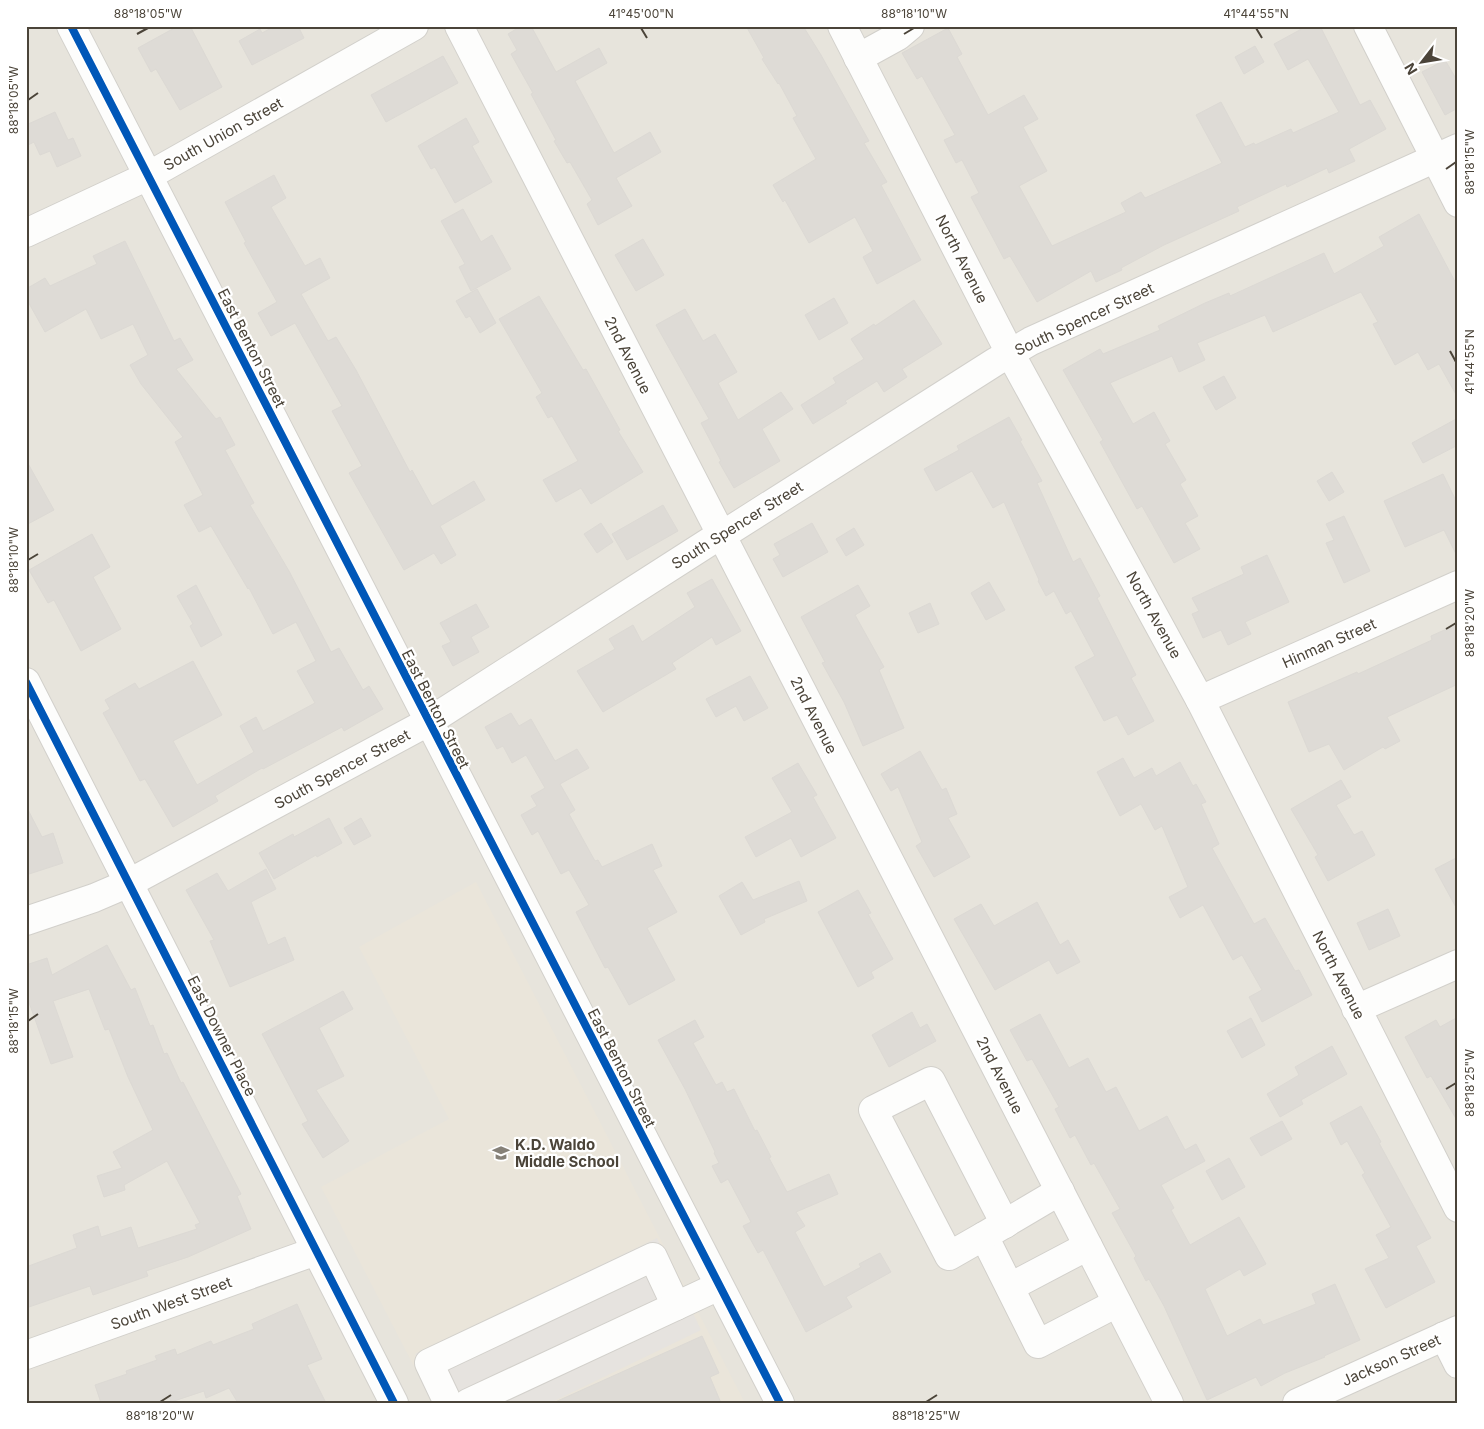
<svg xmlns="http://www.w3.org/2000/svg" width="1484" height="1429" font-family="Inter,sans-serif">
	<rect width="100%" height="100%" fill="#f4f2ee"/>
	<rect fill="#e7e4dc" x="26" y="26" width="1432" height="1377"/>
	<polygon fill="#eae5da" points="476,882 745,1403 433,1403 321,1187 449,1119 359,947"/>
	<polygon fill="#e6e3df" points="657,1238 701,1330 550,1403 439,1403 415,1354"/>
	<g fill="#dedbd6" stroke="#dcd9d4">
		<polygon points="178,26 190,26 222,87 180,110 156,69 151,72 138,48"/>
		<polygon points="275,26 298,26 304,38 252,65 239,41 260,29 262,33"/>
		<polygon points="521,26 531,26 556,72 599,48 607,63 575,81 614,153 650,132 661,152 616,178 632,206 598,225 587,204 592,200 570,162 567,163 554,141 556,140 531,94 533,93 511,54 517,50 508,34"/>
		<polygon points="746,26 803,26 821,55 869,141 864,143 887,182 881,185 921,260 877,284 863,257 873,251 855,217 809,243 785,200 783,202 773,185 816,159 793,118 797,116 779,83 778,84 762,59 764,58"/>
		<polygon points="1307,26 1320,26 1360,105 1370,100 1386,129 1349,149 1355,161 1329,173 1327,168 1287,187 1286,184 1237,207 1239,211 1164,245 1121,268 1122,270 1096,282 1091,271 1037,302 1010,256 1004,259 993,238 971,197 979,193 962,160 956,163 944,140 955,135 922,76 917,79 902,53 948,28 962,54 957,57 988,115 1024,95 1038,119 1023,127 1047,171 1019,186 1052,246 1126,212 1121,203 1141,192 1145,198 1222,163 1196,115 1221,102 1245,147 1254,143 1255,145 1291,129 1293,133 1339,112 1308,59 1288,70 1274,44"/>
		<polygon points="1255,46 1264,62 1244,74 1235,57"/>
		<polygon points="443,56 458,83 386,122 371,95"/>
		<polygon points="1445,60 1458,82 1458,108 1445,115 1422,72"/>
		<polygon points="55,112 68,140 73,138 81,156 57,167 50,151 40,155 34,142 26,146 26,125"/>
		<polygon points="466,118 479,142 472,146 492,182 455,203 435,167 431,169 418,146"/>
		<polygon points="274,175 286,198 271,207 305,266 320,258 330,278 301,294 328,341 336,337 356,370 410,472 412,470 432,506 474,481 485,500 440,526 456,555 441,564 434,553 404,570 349,473 362,466 332,411 342,406 295,323 271,336 258,313 277,302 244,243 246,242 225,202"/>
		<polygon points="463,209 481,242 492,235 511,269 471,291 459,267 465,264 441,221"/>
		<polygon points="1419,214 1458,287 1458,398 1439,364 1428,370 1418,352 1395,365 1373,324 1378,322 1361,292 1273,332 1265,315 1197,343 1205,360 1179,372 1172,356 1110,383 1133,424 1154,412 1170,441 1165,444 1186,480 1180,484 1198,516 1185,523 1200,549 1174,563 1142,506 1137,509 1100,442 1103,440 1063,370 1100,349 1103,354 1160,330 1158,326 1205,303 1229,293 1230,296 1324,253 1334,274 1384,246 1379,237"/>
		<polygon points="643,239 664,275 636,291 615,255"/>
		<polygon points="125,241 174,341 180,338 193,360 176,369 216,419 220,417 235,445 225,450 254,503 250,505 289,571 331,652 339,648 363,690 369,686 383,709 344,731 342,727 263,769 262,768 215,796 218,801 173,827 145,779 140,781 125,753 103,713 110,709 105,700 135,683 139,689 193,661 222,715 173,741 197,785 254,752 240,726 256,717 263,731 315,703 297,671 316,661 296,622 273,634 249,588 248,589 211,526 199,532 184,505 203,495 175,442 183,437 141,384 130,365 148,355 133,324 101,339 86,309 45,332 26,298 26,289 45,278 50,286 97,264 93,256"/>
		<polygon points="477,289 496,323 480,333 470,316 466,318 456,301"/>
		<polygon points="539,296 583,370 586,369 620,430 618,431 643,472 591,504 581,488 556,502 543,480 578,461 552,416 548,418 536,397 542,393 499,319"/>
		<polygon points="834,298 848,323 819,340 805,315"/>
		<polygon points="914,300 942,344 902,369 907,377 884,392 877,381 845,401 847,403 813,424 801,405 836,383 833,378 864,359 851,339 874,324 875,326"/>
		<polygon points="685,309 703,341 715,334 737,372 718,383 738,420 781,392 793,409 762,429 780,461 734,488 719,462 721,461 701,423 709,419 656,325"/>
		<polygon points="1224,376 1236,398 1216,410 1203,387"/>
		<polygon points="1009,417 1022,440 1020,441 1042,481 1037,483 1073,562 1080,558 1100,596 1097,598 1136,675 1131,678 1154,721 1128,735 1117,715 1104,721 1075,667 1095,656 1071,611 1066,614 1054,591 1046,596 1038,581 1039,580 1004,502 993,508 972,471 936,491 924,469 959,450 957,446"/>
		<polygon points="1458,418 1458,445 1423,463 1412,443"/>
		<polygon points="26,460 54,510 26,525"/>
		<polygon points="1332,472 1344,492 1329,501 1317,481"/>
		<polygon points="1443,474 1458,505 1458,558 1444,530 1405,547 1384,501"/>
		<polygon points="663,505 678,531 627,560 612,534"/>
		<polygon points="1344,516 1370,571 1344,583 1326,543 1334,540 1326,524"/>
		<polygon points="601,523 613,542 597,553 584,534"/>
		<polygon points="812,523 828,552 783,577 773,559 780,555 774,544"/>
		<polygon points="854,528 864,545 846,556 836,539"/>
		<polygon points="92,534 110,567 93,577 121,629 81,651 54,600 48,603 29,570"/>
		<polygon points="1267,555 1289,602 1245,622 1251,634 1228,645 1221,630 1203,638 1192,614 1199,611 1192,598 1244,574 1241,567"/>
		<polygon points="712,579 741,631 716,645 712,637 672,663 676,669 603,712 577,671 615,649 609,639 633,625 642,642 695,607 687,593"/>
		<polygon points="989,582 1005,610 986,620 971,593"/>
		<polygon points="196,585 222,635 201,647 190,626 193,624 177,596"/>
		<polygon points="858,585 870,606 855,615 884,667 879,670 904,728 863,746 844,702 822,663 825,662 801,617"/>
		<polygon points="930,603 939,624 918,633 909,613"/>
		<polygon points="476,604 489,627 471,637 479,652 453,666 442,646 451,642 440,623"/>
		<polygon points="1458,624 1458,684 1387,717 1400,741 1385,749 1383,747 1344,770 1329,744 1309,752 1288,702 1357,672 1358,674 1432,640 1431,636"/>
		<polygon points="750,676 768,708 744,721 736,706 716,717 706,699"/>
		<polygon points="511,713 519,726 531,719 555,761 577,749 589,768 560,784 575,810 569,814 595,861 598,860 602,867 652,844 662,866 653,870 677,912 647,928 675,980 629,1005 608,967 605,968 576,912 589,905 569,870 561,874 538,831 532,835 521,815 537,806 531,796 545,788 526,755 512,763 503,746 497,749 485,727"/>
		<polygon points="920,751 942,790 946,788 957,814 948,818 970,857 934,877 916,846 922,842 898,787 891,791 881,774"/>
		<polygon points="1123,758 1134,778 1152,768 1156,776 1180,762 1193,786 1196,784 1206,802 1201,804 1219,844 1212,848 1254,924 1265,918 1295,971 1299,970 1312,995 1262,1022 1249,997 1262,990 1242,955 1233,960 1203,905 1180,918 1169,897 1188,887 1162,826 1155,830 1141,804 1120,816 1097,772"/>
		<polygon points="798,763 817,795 813,797 836,838 801,857 791,838 756,857 745,837 792,812 772,778"/>
		<polygon points="1341,780 1351,797 1336,805 1354,835 1362,831 1375,855 1328,881 1315,857 1318,855 1291,809"/>
		<polygon points="26,806 42,837 53,833 63,863 26,875"/>
		<polygon points="329,818 342,843 317,857 316,855 274,879 259,853 293,834 294,837"/>
		<polygon points="361,818 371,836 354,845 344,828"/>
		<polygon points="1458,857 1458,911 1435,869"/>
		<polygon points="266,869 276,889 251,902 268,945 285,937 294,960 230,987 210,941 214,940 186,890 217,873 228,891"/>
		<polygon points="799,881 807,901 764,919 765,922 741,935 719,896 742,882 753,900"/>
		<polygon points="858,890 871,913 868,914 893,959 871,972 874,978 858,987 818,912"/>
		<polygon points="1037,902 1060,945 1068,940 1080,962 1057,974 1049,960 995,990 954,919 981,904 994,926"/>
		<polygon points="1388,909 1400,936 1369,950 1357,923"/>
		<polygon points="107,945 131,990 135,988 150,1026 153,1025 164,1054 167,1053 181,1083 183,1082 241,1194 237,1196 251,1229 188,1257 146,1271 148,1276 93,1295 90,1286 26,1308 26,1267 77,1248 73,1235 98,1226 101,1237 131,1227 138,1248 197,1229 195,1225 200,1223 167,1161 124,1185 125,1190 104,1197 97,1176 122,1168 113,1152 153,1130 128,1077 109,1029 105,1030 89,989 53,1001 73,1057 51,1064 26,994 26,965 47,958 52,975"/>
		<polygon points="343,991 353,1009 319,1028 344,1076 316,1090 349,1141 323,1158 302,1124 308,1121 262,1034"/>
		<polygon points="912,1012 920,1028 927,1024 936,1041 889,1067 872,1035"/>
		<polygon points="1040,1014 1069,1068 1088,1058 1106,1092 1116,1087 1139,1131 1167,1116 1185,1150 1196,1144 1205,1161 1161,1185 1174,1208 1171,1210 1190,1245 1239,1217 1256,1246 1266,1264 1244,1276 1240,1269 1205,1289 1227,1336 1260,1319 1263,1325 1316,1304 1312,1294 1335,1284 1360,1340 1324,1356 1325,1357 1285,1373 1261,1386 1256,1377 1207,1400 1164,1306 1149,1279 1146,1281 1134,1258 1136,1256 1112,1213 1120,1209 1094,1163 1091,1165 1075,1135 1070,1138 1055,1109 1059,1107 1032,1059 1027,1061 1010,1030"/>
		<polygon points="1458,1017 1458,1122 1431,1076 1427,1078 1405,1037 1436,1020 1440,1027"/>
		<polygon points="1251,1018 1265,1045 1242,1058 1227,1031"/>
		<polygon points="695,1020 704,1037 693,1043 716,1085 722,1082 727,1092 734,1089 755,1131 757,1130 771,1157 769,1158 787,1192 829,1174 838,1194 796,1212 805,1226 795,1232 824,1287 861,1267 859,1264 880,1253 891,1272 846,1297 852,1307 806,1332 763,1250 758,1253 743,1226 751,1222 728,1179 721,1183 712,1166 719,1163 714,1153 715,1152 685,1089 658,1040"/>
		<polygon points="1332,1046 1347,1074 1301,1100 1303,1104 1280,1117 1267,1094 1299,1075 1295,1067"/>
		<polygon points="1361,1106 1381,1142 1379,1143 1431,1238 1416,1246 1435,1282 1386,1308 1365,1269 1389,1258 1376,1235 1391,1227 1362,1175 1365,1173 1347,1141 1341,1145 1330,1123"/>
		<polygon points="1282,1121 1292,1139 1261,1156 1250,1138"/>
		<polygon points="1229,1158 1245,1187 1222,1200 1206,1171"/>
		<polygon points="297,1304 322,1359 307,1365 326,1403 238,1403 229,1388 206,1398 204,1391 171,1402 170,1398 155,1403 101,1403 95,1385 127,1374 126,1371 157,1360 155,1356 175,1349 177,1355 211,1341 213,1345 254,1329 252,1324"/>
		<polygon points="702,1336 719,1373 710,1377 721,1403 553,1403"/>
	</g>
	<g fill="none" stroke-linecap="round" stroke-linejoin="round">
		<g stroke="#d2d0cb" stroke-width="30">
			<g id="minor">
				<polyline points="71,26 780,1403"/>
				<polyline points="459,26 1169,1403"/>
				<polyline points="842,26 1010,353 1200,700 1458,1208"/>
				<polyline points="1368,26 1458,203"/>
				<polyline points="858,58 898,36 910,26"/>
				<polyline points="26,233 148,176 414,26"/>
				<polyline points="26,682 394,1403"/>
				<polyline points="1200,700 1458,585"/>
				<polyline points="26,921 94,898 129,883 428,722 720,535 721,536 995,362 1031,341 1458,148"/>
				<polyline points="1356,1009 1458,964"/>
				<polyline points="1060,1191 984,1236 1038,1344 1117,1303"/>
				<polyline points="984,1236 949,1256 873,1110 931,1081 1005,1224"/>
				<polyline points="1010,1287 1088,1246"/>
				<polyline points="1444,1336 1458,1364"/>
				<polyline points="26,1355 316,1251"/>
				<polyline points="448,1403 429,1363 653,1257 676,1306"/>
				<polyline points="468,1403 719,1286"/>
				<polyline points="1297,1403 1458,1330"/>
			</g>
		</g>
		<use href="#minor" stroke="#fdfdfc" stroke-width="28"/>
		<g stroke="#fff" stroke-width="11">
			<g id="cycleway">
				<polyline points="71,26 780,1403"/>
				<polyline points="26,682 394,1403"/>
			</g>
		</g>
		<use href="#cycleway" stroke="#0057b8" stroke-width="8"/>
	</g>
	<path fill="none" stroke="#4b4439" stroke-width="2" d="M641 28 647 38M1256 28 1262 38M137 34 148 28M904 34 914 28M28 100 38 93M1446 169 1456 162M1450 351 1456 362M28 560 38 554M1446 629 1456 623M28 1021 38 1014M1446 1089 1456 1083M160 1402 171 1395M926 1402 937 1395"/>
	<defs>
		<g id="school-bare" transform="scale(1.35)"><path d="M0-5L7-2L0 1L-7-2ZM-4 1L0 2.5L4 1V4Q0 6-4 4Z" fill="#868178" stroke="#fff" stroke-width="2.5" paint-order="stroke"/></g>
	</defs>
	<g fill-rule="evenodd">
		<use href="#school-bare" x="501" y="1153"/>
	</g>
	<g text-anchor="middle" dominant-baseline="central" stroke-width="4.5" stroke-linejoin="round" paint-order="stroke">
		<g font-size="15" fill="#4b4439" stroke="#fff">
			<text transform="translate(223 134) rotate(-29)">South Union Street</text>
			<text transform="translate(962 259) rotate(63)">North Avenue</text>
			<text transform="translate(1084 319) rotate(-25)">South Spencer Street</text>
			<text transform="translate(252 348) rotate(63)">East Benton Street</text>
			<text transform="translate(628 355) rotate(63)">2nd Avenue</text>
			<text transform="translate(737 525) rotate(-32)">South Spencer Street</text>
			<text transform="translate(1154 615) rotate(61)">North Avenue</text>
			<text transform="translate(1329 643) rotate(-24)">Hinman Street</text>
			<text transform="translate(436 709) rotate(63)">East Benton Street</text>
			<text transform="translate(814 715) rotate(63)">2nd Avenue</text>
			<text transform="translate(342 769) rotate(-28)">South Spencer Street</text>
			<text transform="translate(1339 975) rotate(63)">North Avenue</text>
			<text transform="translate(222 1036) rotate(63)">East Downer Place</text>
			<text transform="translate(622 1068) rotate(63)">East Benton Street</text>
			<text transform="translate(1000 1075) rotate(63)">2nd Avenue</text>
			<text transform="translate(171 1303) rotate(-20)">South West Street</text>
			<text transform="translate(1391 1360) rotate(-24)">Jackson Street</text>
		</g>
		<g font-size="15" font-weight="bold" fill="#4b4439" stroke="#fff" text-anchor="start">
			<text x="515" y="1144">K.D. Waldo<tspan x="515" dy="17">Middle School</tspan></text>
		</g>
	</g>
	<rect width="1484" height="1429" fill="none" stroke="#ffffff" stroke-width="55"/>
	<g transform="translate(1422 62) rotate(239)" stroke="#ffffff" stroke-width="4" paint-order="stroke">
	<path d="M0-4L9 19L0 12L-9 19Z" fill="#4b4439"/>
	<text y="-8" font-size="14" font-weight="bold" text-anchor="middle" fill="#4b4439">N</text>
	</g>
	<rect x="28" y="28" width="1428" height="1374" fill="none" stroke="#4b4439" stroke-width="2"/>
	<g font-size="12" text-anchor="middle" fill="#4b4439">
		<text x="148" y="18">88°18'05"W</text>
		<text x="641" y="18">41°45'00"N</text>
		<text x="914" y="18">88°18'10"W</text>
		<text x="1256" y="18">41°44'55"N</text>
		<text transform="translate(14 100) rotate(-90)" y="4">88°18'05"W</text>
		<text transform="translate(1470 162) rotate(-90)" y="4">88°18'15"W</text>
		<text transform="translate(1470 362) rotate(-90)" y="4">41°44'55"N</text>
		<text transform="translate(14 560) rotate(-90)" y="4">88°18'10"W</text>
		<text transform="translate(1470 623) rotate(-90)" y="4">88°18'20"W</text>
		<text transform="translate(14 1021) rotate(-90)" y="4">88°18'15"W</text>
		<text transform="translate(1470 1083) rotate(-90)" y="4">88°18'25"W</text>
		<text x="160" y="1420">88°18'20"W</text>
		<text x="926" y="1420">88°18'25"W</text>
	</g>
</svg>
